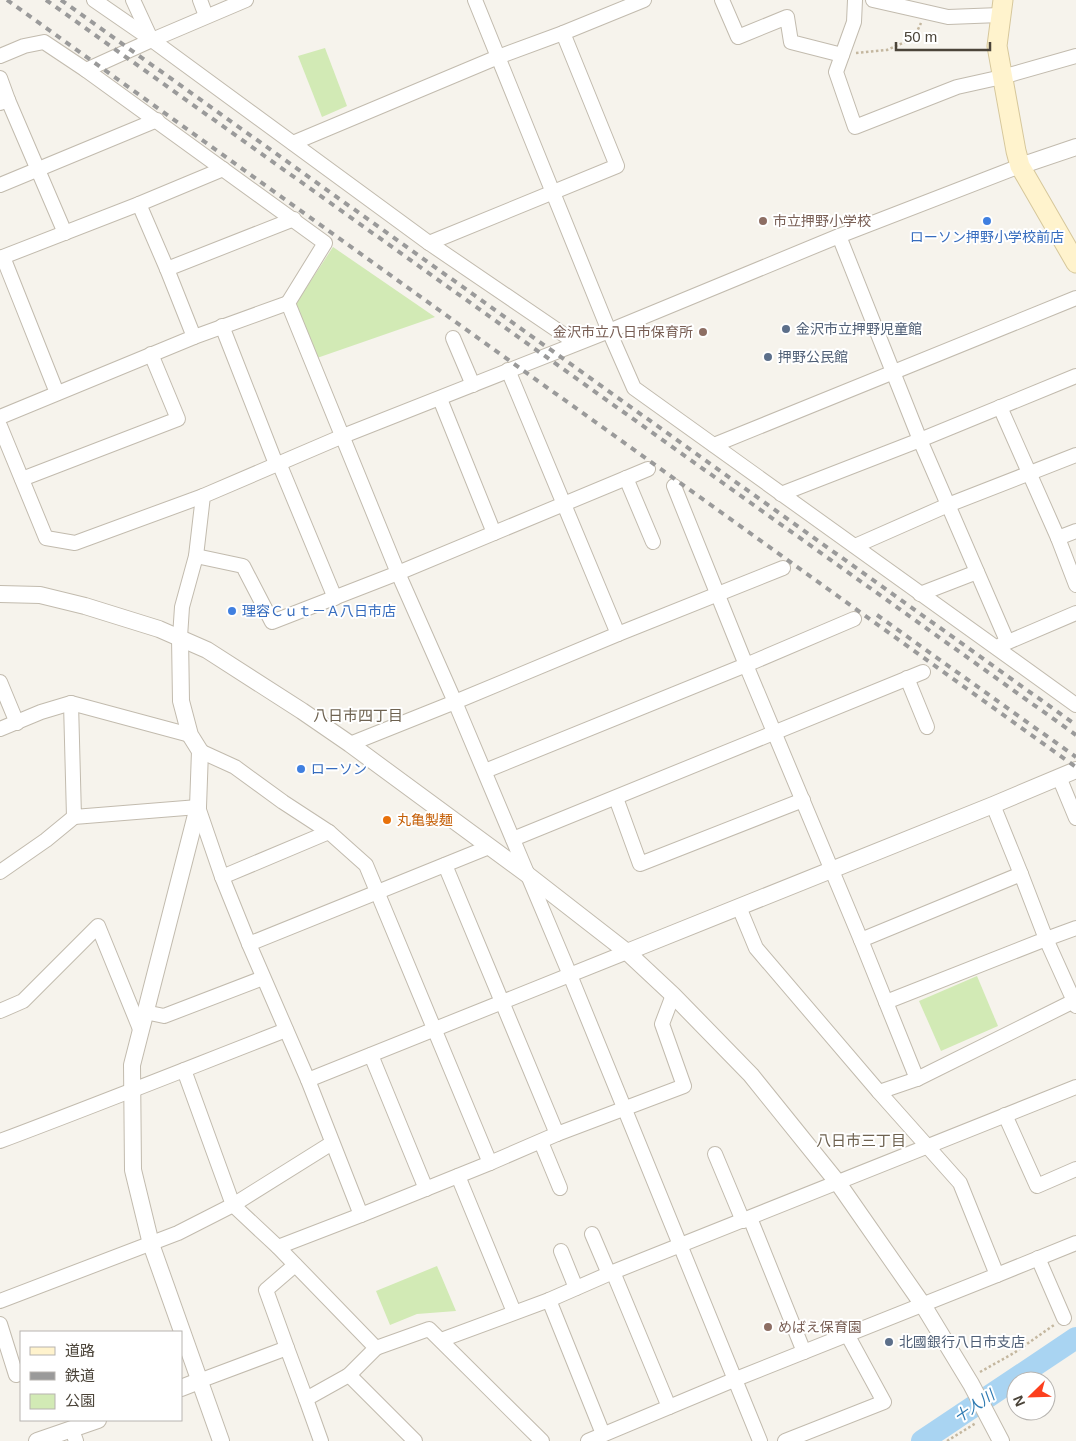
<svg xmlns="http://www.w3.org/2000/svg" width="1076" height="1441" font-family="Helvetica,'Noto Sans JP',sans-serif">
	<rect width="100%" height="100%" fill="#f6f3ec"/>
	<g fill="#d2eab5">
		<polygon points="325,48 347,106 322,117 298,56"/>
		<polygon points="333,247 435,317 317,358 295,305"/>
		<polygon points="977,976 998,1026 941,1051 919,1001"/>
		<polygon points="437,1266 456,1311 417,1314 390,1325 376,1291"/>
	</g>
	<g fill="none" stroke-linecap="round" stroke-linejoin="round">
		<polyline stroke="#a9d4f2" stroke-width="22" points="922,1441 1076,1338"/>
		<g stroke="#c2bbae" stroke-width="16">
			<g id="minor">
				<polyline points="94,0 152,40 429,243 576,343"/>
				<polyline points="133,0 151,39"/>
				<polyline points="200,0 206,16"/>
				<polyline points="246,0 152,40 86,70 325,243 288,303 398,573 455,702 350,744"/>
				<polyline points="475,0 609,331 634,388 1076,705"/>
				<polyline points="722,0 738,37 787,17 791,42 842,55"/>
				<polyline points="855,0 854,22 836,72 855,127 957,87 1002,77 1076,56"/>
				<polyline points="873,0 948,17 1000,15"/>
				<polyline points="0,56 24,46 44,42 86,70"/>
				<polyline points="0,78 8,100 0,103"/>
				<polyline points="8,100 65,233"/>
				<polyline points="293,143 498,57 563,33 644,0"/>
				<polyline points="0,185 157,120"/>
				<polyline points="139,204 167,269"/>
				<polyline points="839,236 920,440 1007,641"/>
				<polyline points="429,243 617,166 563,33"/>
				<polyline points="3,257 57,393"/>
				<polyline points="0,258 139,204 223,169"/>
				<polyline points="222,326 276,464"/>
				<polyline points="194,337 288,303"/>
				<polyline points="453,338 473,385"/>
				<polyline points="508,370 618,634 455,702 570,975 760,1441"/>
				<polyline points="440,399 494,533"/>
				<polyline points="1000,407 1058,538 1076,585"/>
				<polyline points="0,417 194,337 167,269 294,219"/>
				<polyline points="0,426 46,538 75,543 203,496"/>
				<polyline points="714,445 1076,298"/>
				<polyline points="279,463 335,598"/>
				<polyline points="626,478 653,542"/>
				<polyline points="22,479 178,419 151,354"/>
				<polyline points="674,486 746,665 854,619"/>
				<polyline points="781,494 920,440 1076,376"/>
				<polyline points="1058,538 1076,531"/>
				<polyline points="855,546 948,505 1076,455"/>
				<polyline points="196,556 243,566 272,622 398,573 648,469"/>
				<polyline points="920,594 977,572"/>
				<polyline points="618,634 783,568"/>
				<polyline points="180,637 182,607 196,556 203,496 343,436 609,331 839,236 1020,166"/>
				<polyline points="1001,645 1076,613"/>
				<polyline points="907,678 927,727"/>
				<polyline points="0,682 17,723"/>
				<polyline points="71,703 74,817 198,807 222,877 249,944 308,1080 361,1215 490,1163"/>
				<polyline points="0,729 41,712 71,703 190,735"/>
				<polyline points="200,751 235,767 283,802 329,832 366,865 490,1163 557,1134 684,1086 662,1024 673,995"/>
				<polyline points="485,771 746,665 861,940 917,1079 879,1092 960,1183 997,1275 736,1379 588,1441"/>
				<polyline points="1059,777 1076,818"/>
				<polyline points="616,798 640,864 803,800"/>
				<polyline points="993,805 1021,874"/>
				<polyline points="513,839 923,672"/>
				<polyline points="445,865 557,1134"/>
				<polyline points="0,872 46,840 74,817"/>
				<polyline points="222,877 329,832"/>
				<polyline points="739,907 756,948 879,1092"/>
				<polyline points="861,940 1021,874 1046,939 886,1002"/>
				<polyline points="249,944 489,847"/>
				<polyline points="1074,1001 1046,939 1076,928"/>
				<polyline points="0,1011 23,1001 98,926 140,1029"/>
				<polyline points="145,1012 164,1016 263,978"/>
				<polyline points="371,1055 426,1189"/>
				<polyline points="184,1070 233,1205 278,1247"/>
				<polyline points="917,1079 1074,1001 1076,1006"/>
				<polyline points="308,1080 627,952"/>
				<polyline points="1005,1115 1037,1186 1076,1169"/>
				<path d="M0 1141C96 1105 191 1067 286 1030"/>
				<polyline points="541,1142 560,1188"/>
				<polyline points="715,1154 743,1221"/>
				<polyline points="458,1176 514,1312"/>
				<polyline points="750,1218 804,1352"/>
				<polyline points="592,1234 609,1274"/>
				<polyline points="561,1251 576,1288"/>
				<polyline points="1038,1258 1064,1318"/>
				<polyline points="613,1272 669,1407"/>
				<polyline points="997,1275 1076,1243"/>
				<polyline points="549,1300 603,1434"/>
				<polyline points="0,1301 178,1233 233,1205 332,1143"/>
				<polyline points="0,1324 16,1375 21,1373"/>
				<polyline points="441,1340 549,1300 613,1272 1076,1087"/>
				<polyline points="287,1348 266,1290 295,1265"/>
				<polyline points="376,1348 429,1329 542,1441"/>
				<polyline points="349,1375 415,1441"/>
				<polyline points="199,1381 287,1348 306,1399"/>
				<polyline points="72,1430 76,1441"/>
				<polyline points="321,1441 306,1399 349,1375 376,1348 278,1247 361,1215"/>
				<polyline points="785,1441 884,1402 848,1336"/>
			</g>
		</g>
		<g stroke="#c2bbae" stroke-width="18">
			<g id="tertiary">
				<polyline points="1020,166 1076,147"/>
				<polyline points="0,594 40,595 85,606 159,629 207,650 302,711 350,744 528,875 627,952 673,995 751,1075 838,1183 923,1305 971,1384 1001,1441"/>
				<polyline points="180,637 181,701 190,735 200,751 198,807 132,1065 133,1170 151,1244 221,1441"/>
				<polyline points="627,952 993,805 1076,770"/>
				<polyline points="181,1388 199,1381"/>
				<polyline points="37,1441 98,1420"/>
			</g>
		</g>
		<g stroke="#d6c79b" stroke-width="21">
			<polyline id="secondary" points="1003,0 997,46 1016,151 1020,166 1076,263"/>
		</g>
		<g stroke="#c4b79f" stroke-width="2.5" stroke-dasharray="2.5 2.5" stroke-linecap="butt">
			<polyline points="856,53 887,50 914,38 921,23"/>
			<polyline points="980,1372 1014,1353 1054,1325"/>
			<polyline points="947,1441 976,1423"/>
		</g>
		<use href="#minor" stroke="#fff" stroke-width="14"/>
		<use href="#tertiary" stroke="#fff" stroke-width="16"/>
		<use href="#secondary" stroke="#fff3cd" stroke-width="19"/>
		<g stroke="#9a9a9a" stroke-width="4" stroke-dasharray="6 6" stroke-linecap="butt">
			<polyline points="7,0 1076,767"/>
			<polyline points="46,0 1076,735"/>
			<polyline points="61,0 1076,725"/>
			<polyline points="877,615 1076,757"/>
		</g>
	</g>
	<g fill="#8d6e63" stroke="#fff" stroke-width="2">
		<circle cx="763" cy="221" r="5"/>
		<circle cx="703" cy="332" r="5"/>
		<circle cx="768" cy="1327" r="5"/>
	</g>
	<g fill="#3f7fe0" stroke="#fff" stroke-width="2">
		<circle cx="987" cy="221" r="5"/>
		<circle cx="232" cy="611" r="5"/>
		<circle cx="301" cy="769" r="5"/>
	</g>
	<g fill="#5c6f8a" stroke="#fff" stroke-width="2">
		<circle cx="786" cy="329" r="5"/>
		<circle cx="768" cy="357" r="5"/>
		<circle cx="889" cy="1342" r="5"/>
	</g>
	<circle fill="#e8710a" stroke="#fff" stroke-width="2" cx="387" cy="820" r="5"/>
	<g text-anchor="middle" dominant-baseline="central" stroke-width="4" stroke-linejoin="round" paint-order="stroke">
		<g font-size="14" fill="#785e54" stroke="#fff" text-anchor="start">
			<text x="773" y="221">市立押野小学校</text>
			<text x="693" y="332" text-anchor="end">金沢市立八日市保育所</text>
			<text x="778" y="1327">めばえ保育園</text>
		</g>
		<g font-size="14" fill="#366cbe" stroke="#fff" text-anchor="start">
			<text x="987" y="237" text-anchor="middle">ローソン押野小学校前店</text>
			<text x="242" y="611">理容Ｃｕｔ－Ａ八日市店</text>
			<text x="311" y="769">ローソン</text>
		</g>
		<g font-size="14" fill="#4e5e75" stroke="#fff" text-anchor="start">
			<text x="796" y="329">金沢市立押野児童館</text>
			<text x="778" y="357">押野公民館</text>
			<text x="899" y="1342">北國銀行八日市支店</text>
		</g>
		<g font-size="14" fill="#c56008" stroke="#fff" text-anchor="start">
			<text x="397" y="820">丸亀製麺</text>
		</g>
		<g font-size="15" fill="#6e6250" stroke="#fff">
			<text x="358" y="715">八日市四丁目</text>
			<text x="861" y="1140">八日市三丁目</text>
		</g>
		<g font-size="15" font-style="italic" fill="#2e7ab2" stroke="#fff">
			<text transform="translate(974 1406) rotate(-34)">十人川</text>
		</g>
	</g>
	<rect x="20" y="1331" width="162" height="90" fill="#ffffff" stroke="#b7b4b0"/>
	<rect x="30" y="1347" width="25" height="8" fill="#fff3cd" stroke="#b7b4b0"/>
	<text x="65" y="1356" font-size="15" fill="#4b4439">道路</text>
	<rect x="30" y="1372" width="25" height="8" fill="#9a9a9a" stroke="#b7b4b0"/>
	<text x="65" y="1381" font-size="15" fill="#4b4439">鉄道</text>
	<rect x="30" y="1394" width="25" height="15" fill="#d2eab5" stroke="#b7b4b0"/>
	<text x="65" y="1406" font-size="15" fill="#4b4439">公園</text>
	<g transform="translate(1031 1396) rotate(247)"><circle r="24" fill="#ffffff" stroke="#b7b4b0"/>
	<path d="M0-4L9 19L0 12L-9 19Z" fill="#fc3f1d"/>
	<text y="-8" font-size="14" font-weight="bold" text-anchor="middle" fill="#4b4439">N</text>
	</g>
	<path d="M896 42v8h94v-8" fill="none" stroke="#4b4439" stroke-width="2.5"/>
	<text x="904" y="42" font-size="15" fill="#4b4439" stroke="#ffffff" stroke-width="4" paint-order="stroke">50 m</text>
</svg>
